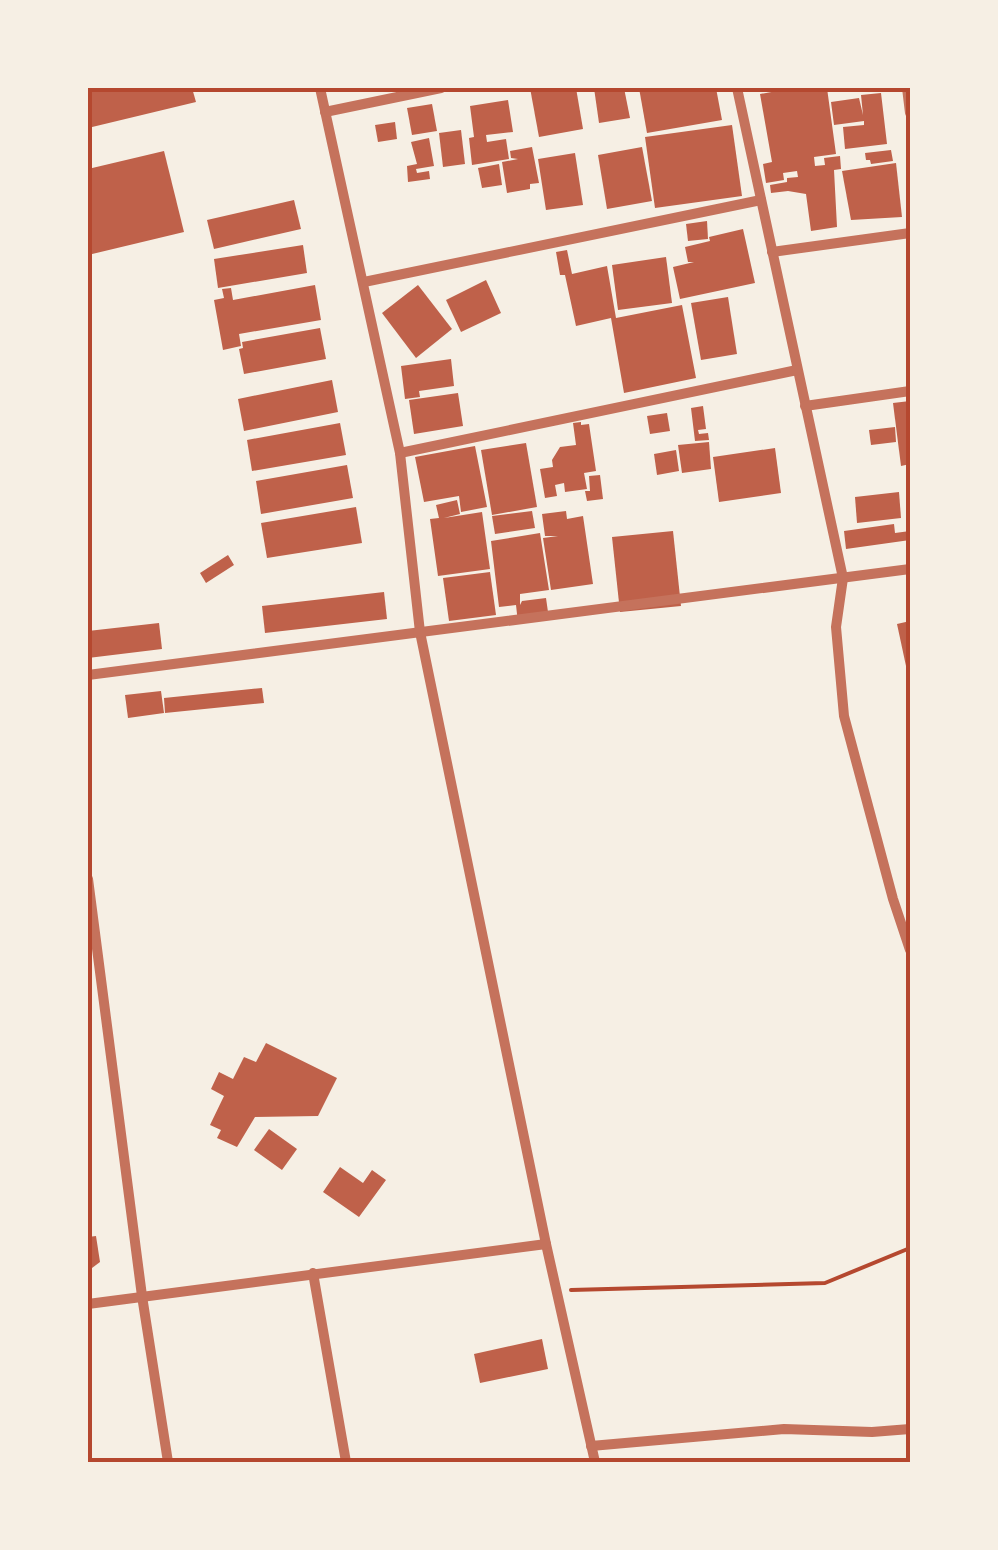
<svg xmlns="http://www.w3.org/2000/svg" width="998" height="1550" font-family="'Roboto Serif',serif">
	<rect width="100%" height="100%" fill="#f6efe4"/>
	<g fill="#bf614a">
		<polygon points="88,88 192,88 196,102 88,128"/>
		<polygon points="530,88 576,88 583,129 539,137"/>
		<polygon points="594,88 624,88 630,118 599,123"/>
		<polygon points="639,88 716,88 722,120 647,133"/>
		<polygon points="793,88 827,88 836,154 814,157 815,166 825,165 824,158 840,156 841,169 834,170 837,227 811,231 806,194 788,191 771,193 770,185 787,182 787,178 798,177 797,171 783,173 784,180 766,183 763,164 772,162 760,94"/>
		<polygon points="881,93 887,144 845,149 843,127 864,125 864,121 834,125 831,102 859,98 863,115 861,95"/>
		<polygon points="508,100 513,132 486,135 487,142 506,139 509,159 472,165 469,138 474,137 470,106"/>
		<polygon points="432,104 437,131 412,135 407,108"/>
		<polygon points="395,122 397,139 378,142 375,125"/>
		<polygon points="732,125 742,196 655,208 645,137"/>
		<polygon points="461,130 465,164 443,167 439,133"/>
		<polygon points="429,138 434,166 416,169 417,173 429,171 430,179 408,182 407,166 417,164 411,142"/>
		<polygon points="532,147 539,183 530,184 530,189 507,193 502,162 518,159 511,158 510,151"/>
		<polygon points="642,147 652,201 607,209 598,155"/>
		<polygon points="891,150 893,161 871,164 870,160 866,160 865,153"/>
		<polygon points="164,151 184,232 88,255 88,169"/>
		<polygon points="575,153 583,205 546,210 538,159"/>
		<polygon points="896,163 902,217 851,220 842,171"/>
		<polygon points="499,164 502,185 482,188 478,168"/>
		<polygon points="294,200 301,229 214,249 207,220"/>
		<polygon points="707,221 708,239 688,241 686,224"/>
		<polygon points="743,229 755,283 680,299 673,267 694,262 688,262 685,247 710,241 709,237"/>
		<polygon points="303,245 307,273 218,288 214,259"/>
		<polygon points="567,250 572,274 607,266 616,318 682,305 696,378 624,393 611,318 576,326 565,275 560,275 556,252"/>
		<polygon points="666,257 672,303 618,310 612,265"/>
		<polygon points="486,280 501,313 461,332 446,300"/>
		<polygon points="315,285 321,320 239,334 241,346 223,350 214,300 224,298 222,289 231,288 233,300"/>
		<polygon points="418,285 452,329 416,358 382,313"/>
		<polygon points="728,297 737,354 701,360 691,303"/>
		<polygon points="320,328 326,359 244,374 239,349 243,348 242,342"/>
		<polygon points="451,359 454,386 419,391 420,397 405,399 401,366"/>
		<polygon points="332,380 338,412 244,431 238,399"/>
		<polygon points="458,393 463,426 414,434 409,400"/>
		<polygon points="910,401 910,464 901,466 893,403"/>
		<polygon points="703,406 706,429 698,430 699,434 708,433 709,440 695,441 691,408"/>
		<polygon points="667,413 670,431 650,434 647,416"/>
		<polygon points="581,422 581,425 589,424 596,471 584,473 587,489 565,492 564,483 555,485 557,496 545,498 540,469 553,467 552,460 560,447 576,445 573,423"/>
		<polygon points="340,423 346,455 252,471 247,440"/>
		<polygon points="895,427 896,442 871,445 869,430"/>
		<polygon points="709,442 711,469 682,473 678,445"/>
		<polygon points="526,443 537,507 492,515 481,450"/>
		<polygon points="475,446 487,507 461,512 459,496 424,502 415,457"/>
		<polygon points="775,448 781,493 719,502 713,457"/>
		<polygon points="676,450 679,471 657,475 654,454"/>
		<polygon points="347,465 353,498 261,514 256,481"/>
		<polygon points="600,475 603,499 587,501 585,491 590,491 589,476"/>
		<polygon points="899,492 901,518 857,523 855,497"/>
		<polygon points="457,500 460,514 444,518 482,512 490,569 438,576 430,519 439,518 436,505"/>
		<polygon points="356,507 362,543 267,558 261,523"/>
		<polygon points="532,511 535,528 495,534 492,516"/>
		<polygon points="566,511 567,519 583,516 593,584 551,590 543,538 558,536 545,536 542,514"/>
		<polygon points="894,524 895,533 910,531 910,540 846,549 844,531"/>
		<polygon points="673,531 681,606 620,612 612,537"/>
		<polygon points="540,533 549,590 520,594 520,605 522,601 546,598 549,619 518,623 516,605 499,607 491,541"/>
		<polygon points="228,555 234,565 206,583 200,573"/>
		<polygon points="490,572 496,615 449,621 443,578"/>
		<polygon points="384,592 387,619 265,633 262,606"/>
		<polygon points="910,621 910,679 909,680 897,624"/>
		<polygon points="159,623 162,649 88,658 88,631"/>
		<polygon points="262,688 264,703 165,713 164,698"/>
		<polygon points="161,691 164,713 128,718 125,695"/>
		<polygon points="266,1043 337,1078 318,1116 255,1117 237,1147 217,1138 221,1130 210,1125 224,1096 211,1089 219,1072 233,1079 244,1057 256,1062"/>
		<polygon points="269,1129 297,1149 282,1170 254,1150"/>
		<polygon points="340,1167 363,1183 372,1170 386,1180 359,1217 323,1192"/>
		<polygon points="96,1236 100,1262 88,1271 88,1237"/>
		<polygon points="542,1339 548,1369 480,1383 474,1354"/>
	</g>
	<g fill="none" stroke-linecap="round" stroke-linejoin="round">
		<polyline stroke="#b5482f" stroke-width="4" points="571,1290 825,1283 910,1248"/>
		<g stroke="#c5725c" stroke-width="10">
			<polyline points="320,88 400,453 420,632 546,1244 595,1462"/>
			<polyline points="737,88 843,578 836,627 844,716 893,899 910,950"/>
			<polyline points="907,88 910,113"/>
			<polyline points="325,112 441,88"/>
			<polyline points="772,252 910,233"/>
			<polyline points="364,282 761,200"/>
			<polyline points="805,406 910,391"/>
			<polyline points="400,453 797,370"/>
			<polyline points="88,675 910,569"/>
			<polyline points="88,879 142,1296 168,1462"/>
			<polyline points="313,1273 346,1462"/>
			<polyline points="88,1304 546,1244"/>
			<polyline points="591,1446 784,1429 872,1432 910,1429"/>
		</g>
	</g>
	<rect width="998" height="1550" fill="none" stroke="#f6efe4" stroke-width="180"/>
	<rect x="90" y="90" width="818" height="1370" fill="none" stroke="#b5482f" stroke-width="4"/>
</svg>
